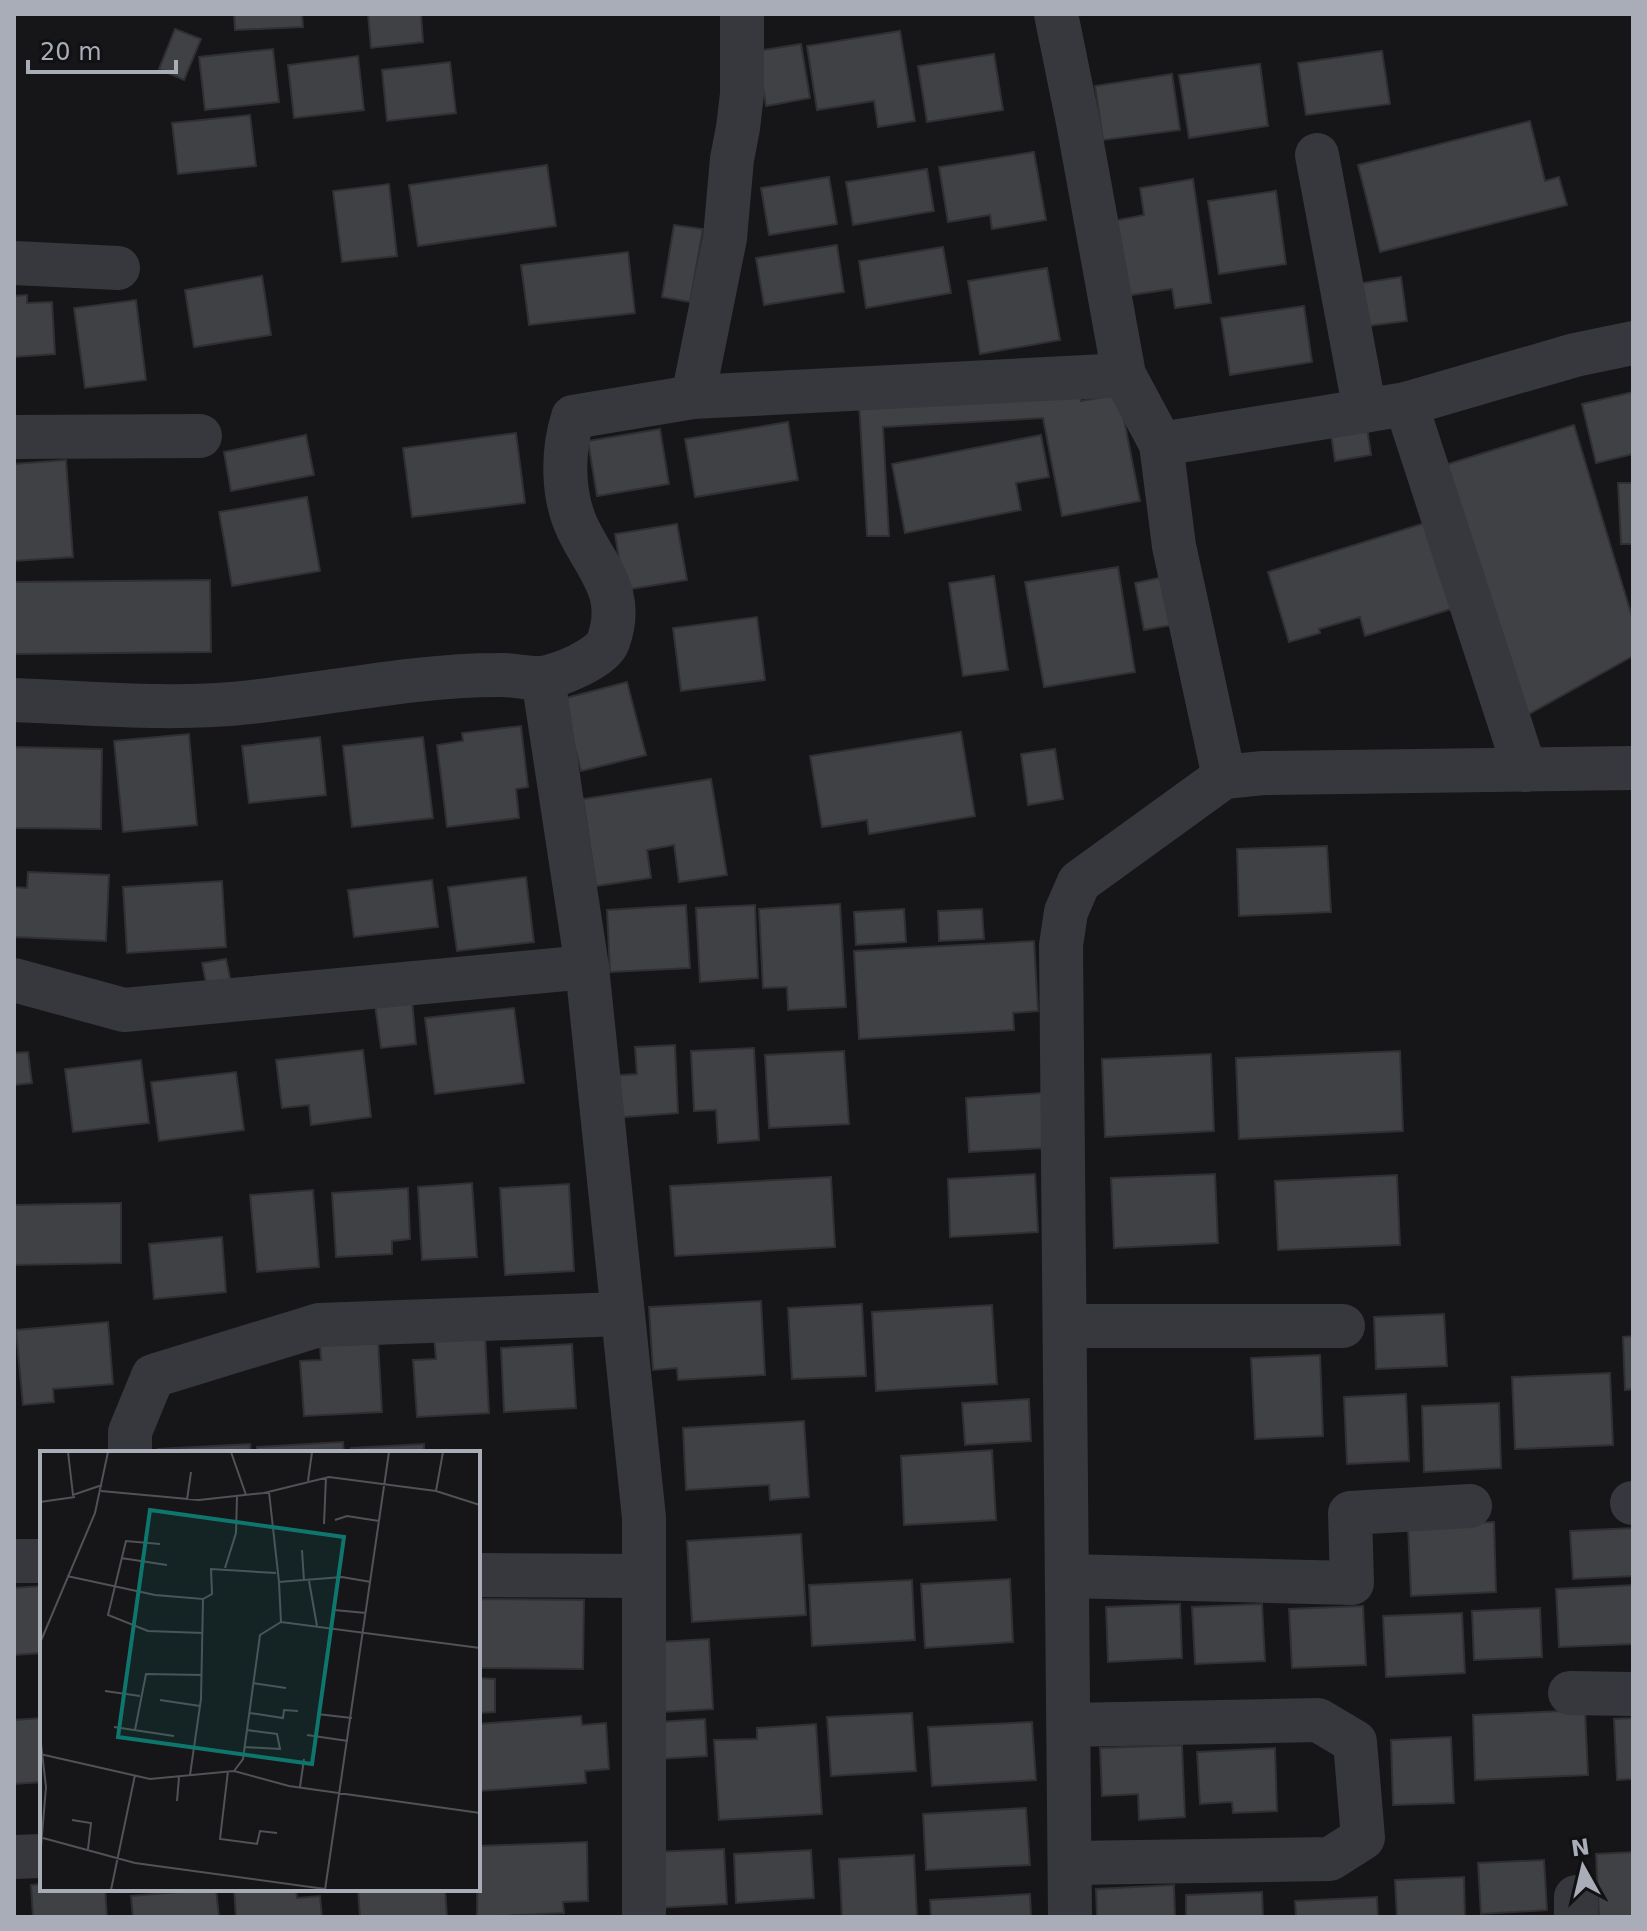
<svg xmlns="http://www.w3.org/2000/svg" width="1647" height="1931" font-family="'DejaVu Sans',sans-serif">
	<rect width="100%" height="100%" fill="#161618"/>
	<g fill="#404145" stroke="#303034" stroke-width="2">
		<polygon points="234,14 302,14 303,27 235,30"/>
		<polygon points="368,14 421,14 423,42 371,48"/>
		<polygon points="175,29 201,39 184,80 159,69"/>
		<polygon points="900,31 915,121 878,127 874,101 817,110 807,46"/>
		<polygon points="801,44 810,98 766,106 757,51"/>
		<polygon points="273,49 279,102 205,110 199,57"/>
		<polygon points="1382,51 1390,104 1306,115 1298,63"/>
		<polygon points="994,54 1003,110 927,122 918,66"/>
		<polygon points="358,56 364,110 294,118 288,65"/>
		<polygon points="450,62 456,113 387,121 382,70"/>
		<polygon points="1260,64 1268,126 1189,138 1179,75"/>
		<polygon points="1172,74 1180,130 1103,140 1095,86"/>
		<polygon points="250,115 256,166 178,174 172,123"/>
		<polygon points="1530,121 1545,181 1559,177 1567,205 1380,252 1358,165"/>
		<polygon points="1034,152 1046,220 992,229 990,215 948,222 939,167"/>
		<polygon points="547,165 556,226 418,246 409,185"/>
		<polygon points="927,169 934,211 853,225 846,182"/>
		<polygon points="829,177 837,224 769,235 761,188"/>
		<polygon points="1193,179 1211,303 1175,308 1172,289 1124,296 1113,221 1144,215 1140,188"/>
		<polygon points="389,184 397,256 342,262 333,191"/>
		<polygon points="1276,191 1286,264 1219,274 1208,201"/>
		<polygon points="674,225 703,229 690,302 662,297"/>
		<polygon points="837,245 844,292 764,305 756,258"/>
		<polygon points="943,247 951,293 866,308 859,261"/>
		<polygon points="628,252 635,313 529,325 521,265"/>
		<polygon points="1047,268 1060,340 980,354 968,281"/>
		<polygon points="262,276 271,335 194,347 185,290"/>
		<polygon points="1401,277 1407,321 1368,326 1362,283"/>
		<polygon points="27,295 27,303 52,302 55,354 14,357 14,296"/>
		<polygon points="136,300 146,380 85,388 74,308"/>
		<polygon points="1304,306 1312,362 1230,375 1221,318"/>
		<polygon points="1080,390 1081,401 1119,394 1140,501 1062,516 1043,418 883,427 889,536 867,536 859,403"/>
		<polygon points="1633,392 1633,454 1596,463 1582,404"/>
		<polygon points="788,422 798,480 695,497 685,439"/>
		<polygon points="1574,425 1633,620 1633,656 1522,718 1445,465"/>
		<polygon points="1367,428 1371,455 1335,461 1331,434"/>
		<polygon points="660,429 669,484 597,496 588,441"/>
		<polygon points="516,433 525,503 412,517 403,448"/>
		<polygon points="306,435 314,475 231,491 224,452"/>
		<polygon points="1041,435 1049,477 1016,483 1021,510 905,533 892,464"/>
		<polygon points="66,460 73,557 14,561 14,464"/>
		<polygon points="1618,483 1633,483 1633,544 1621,544"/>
		<polygon points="307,497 320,571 232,586 219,512"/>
		<polygon points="1428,522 1454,608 1365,636 1360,617 1319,629 1320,633 1289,642 1268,572"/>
		<polygon points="677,524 687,580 624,590 615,534"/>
		<polygon points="1118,567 1135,672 1044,687 1025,582"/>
		<polygon points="994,576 1008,670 963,676 949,583"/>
		<polygon points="1168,576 1177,624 1144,630 1135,583"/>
		<polygon points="210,580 211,652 14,654 14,582"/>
		<polygon points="757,617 765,680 681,691 673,628"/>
		<polygon points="627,682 646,755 581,771 562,699"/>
		<polygon points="521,726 528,787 516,789 519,818 447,827 437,745 463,741 462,733"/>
		<polygon points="961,732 975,816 869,834 867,820 822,827 810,756"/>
		<polygon points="189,734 197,825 123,832 114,741"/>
		<polygon points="320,737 326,795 249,803 242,746"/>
		<polygon points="423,737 433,818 352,827 343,746"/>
		<polygon points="14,747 102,749 101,829 14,828"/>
		<polygon points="1055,749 1063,799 1028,805 1021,754"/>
		<polygon points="711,779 727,875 679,882 674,845 647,850 651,878 596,886 583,799"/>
		<polygon points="1327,846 1331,912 1239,916 1237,849"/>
		<polygon points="28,872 109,875 106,941 14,937 14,887 27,888"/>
		<polygon points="526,877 534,942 457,951 448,887"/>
		<polygon points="432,880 438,927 354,937 348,890"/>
		<polygon points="222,881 226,947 127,953 123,887"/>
		<polygon points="840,904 846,1007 788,1010 787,987 763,988 759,909"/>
		<polygon points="686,905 690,968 610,972 607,910"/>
		<polygon points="755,905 758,978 700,982 696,908"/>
		<polygon points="904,909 906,942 856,945 854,912"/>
		<polygon points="982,909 984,939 939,941 938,911"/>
		<polygon points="1034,941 1038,1011 1013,1013 1014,1030 859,1039 854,951"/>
		<polygon points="226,959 232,987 208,992 202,963"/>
		<polygon points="412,1000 416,1044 381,1048 375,1005"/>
		<polygon points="514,1008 524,1083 435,1094 425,1018"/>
		<polygon points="675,1045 678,1113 612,1118 610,1076 637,1074 635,1047"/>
		<polygon points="754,1048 759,1140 718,1143 716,1110 694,1111 691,1051"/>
		<polygon points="363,1050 371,1117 311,1125 309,1105 282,1108 276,1060"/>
		<polygon points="844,1051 849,1124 769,1128 765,1055"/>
		<polygon points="1400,1051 1403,1131 1239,1139 1236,1058"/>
		<polygon points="28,1052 32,1083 14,1085 14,1053"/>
		<polygon points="1211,1054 1214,1131 1105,1137 1102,1059"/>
		<polygon points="141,1060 149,1123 73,1132 65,1069"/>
		<polygon points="236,1072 244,1130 159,1141 151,1082"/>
		<polygon points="1042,1093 1045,1148 969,1152 966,1098"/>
		<polygon points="1035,1174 1038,1232 950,1237 948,1179"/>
		<polygon points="1215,1174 1218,1243 1114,1248 1111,1178"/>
		<polygon points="1397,1175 1400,1245 1278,1250 1275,1181"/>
		<polygon points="831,1177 835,1247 675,1256 670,1186"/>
		<polygon points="472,1183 477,1257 422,1260 418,1187"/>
		<polygon points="569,1184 574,1271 505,1275 500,1188"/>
		<polygon points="408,1188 410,1239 392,1241 392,1254 336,1257 332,1193"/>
		<polygon points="313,1190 319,1267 257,1272 250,1195"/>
		<polygon points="121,1203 121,1263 14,1265 14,1205"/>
		<polygon points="222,1237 226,1292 154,1299 149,1244"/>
		<polygon points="761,1301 765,1375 678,1380 677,1368 653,1370 649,1307"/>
		<polygon points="862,1304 866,1376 792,1379 788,1308"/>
		<polygon points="992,1305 997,1384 876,1391 872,1312"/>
		<polygon points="1444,1314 1447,1366 1376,1369 1374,1317"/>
		<polygon points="108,1322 113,1384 53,1389 54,1402 23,1405 16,1330"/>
		<polygon points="485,1334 489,1413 417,1417 413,1360 436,1359 434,1336"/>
		<polygon points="1633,1336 1633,1389 1625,1390 1623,1337"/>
		<polygon points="378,1341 382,1412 304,1416 300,1361 321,1360 320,1345"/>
		<polygon points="572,1344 576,1408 504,1412 501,1348"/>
		<polygon points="1320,1355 1323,1436 1255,1439 1251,1358"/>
		<polygon points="1610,1373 1613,1445 1515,1449 1512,1377"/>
		<polygon points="1406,1394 1409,1461 1347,1464 1344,1397"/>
		<polygon points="1029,1399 1031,1441 965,1445 962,1403"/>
		<polygon points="1499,1403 1501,1468 1424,1472 1422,1406"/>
		<polygon points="804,1421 809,1497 770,1500 769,1485 686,1490 683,1428"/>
		<polygon points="343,1442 344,1453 257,1453 257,1447"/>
		<polygon points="250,1444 251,1453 158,1453 158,1449"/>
		<polygon points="424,1444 424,1453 351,1453 351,1448"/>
		<polygon points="992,1450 996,1520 904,1525 901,1456"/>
		<polygon points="1494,1522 1496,1592 1411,1596 1408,1526"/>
		<polygon points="1633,1528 1633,1576 1573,1579 1570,1531"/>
		<polygon points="801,1534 806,1615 692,1622 687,1541"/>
		<polygon points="1010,1579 1013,1642 925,1648 921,1584"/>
		<polygon points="912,1580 915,1640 812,1646 809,1585"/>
		<polygon points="1633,1585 1633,1644 1559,1647 1556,1589"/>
		<polygon points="42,1586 42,1653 14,1655 14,1588"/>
		<polygon points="478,1599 584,1600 583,1669 478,1668"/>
		<polygon points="1180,1604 1182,1658 1108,1662 1106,1607"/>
		<polygon points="1262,1604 1265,1661 1195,1664 1192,1607"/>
		<polygon points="1363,1606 1366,1665 1292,1668 1289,1609"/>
		<polygon points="1540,1608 1542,1657 1474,1660 1472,1611"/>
		<polygon points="1462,1613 1465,1673 1386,1677 1383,1616"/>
		<polygon points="709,1639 713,1709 663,1712 659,1642"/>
		<polygon points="478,1678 495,1679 495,1712 478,1713"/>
		<polygon points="1585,1710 1588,1775 1475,1780 1473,1715"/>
		<polygon points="912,1713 916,1771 831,1776 827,1717"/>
		<polygon points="581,1716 582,1725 606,1723 609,1769 585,1771 586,1783 478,1791 478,1724"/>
		<polygon points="42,1718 42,1782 14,1784 14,1720"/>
		<polygon points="1633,1718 1633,1779 1617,1780 1614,1719"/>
		<polygon points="705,1719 707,1756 659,1759 657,1722"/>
		<polygon points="1032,1722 1036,1780 932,1786 928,1727"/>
		<polygon points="816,1724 822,1814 719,1820 714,1740 757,1739 757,1728"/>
		<polygon points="1451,1737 1454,1803 1393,1805 1391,1740"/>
		<polygon points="1182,1745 1185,1817 1139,1820 1138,1794 1102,1796 1100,1748"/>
		<polygon points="1275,1748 1277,1811 1233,1813 1232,1802 1200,1804 1197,1752"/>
		<polygon points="1026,1808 1030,1865 926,1870 923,1814"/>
		<polygon points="587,1842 588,1901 563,1902 564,1913 477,1917 478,1846"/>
		<polygon points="724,1849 727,1904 655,1908 652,1852"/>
		<polygon points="811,1850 814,1898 736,1903 734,1854"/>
		<polygon points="1633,1852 1633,1917 1599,1917 1596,1854"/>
		<polygon points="914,1855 917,1917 842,1917 839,1859"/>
		<polygon points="1544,1860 1547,1910 1481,1914 1478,1863"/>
		<polygon points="1464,1877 1465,1917 1397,1917 1395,1880"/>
		<polygon points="42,1884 42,1889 105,1889 107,1917 33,1917 31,1885"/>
		<polygon points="1174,1885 1175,1917 1097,1917 1096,1889"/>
		<polygon points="216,1889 219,1917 133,1917 131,1896"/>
		<polygon points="234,1889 296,1889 297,1898 320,1896 322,1917 236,1917"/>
		<polygon points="358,1889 445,1889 447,1917 360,1917"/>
		<polygon points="1262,1892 1263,1917 1186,1917 1186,1895"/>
		<polygon points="1030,1894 1031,1917 931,1917 930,1900"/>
		<polygon points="1377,1897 1378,1917 1296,1917 1295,1901"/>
	</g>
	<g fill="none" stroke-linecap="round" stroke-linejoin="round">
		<g stroke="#37383d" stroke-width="44">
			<polyline points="1056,14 1078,122 1124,375 1161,444 1406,404 1575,355 1633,343"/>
			<polyline points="1317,155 1365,411"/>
			<polyline points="14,263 118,268"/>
			<polyline points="693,397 725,238 732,159 738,128 742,94 742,14"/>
			<polyline points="1406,404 1525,770"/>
			<polyline points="14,437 200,436"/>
			<polyline points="1161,444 1174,546 1224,777"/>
			<polyline points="543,678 587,967 644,1518 644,1917"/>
			<path d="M14 700C92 703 173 711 251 702 333 693 416 675 498 675 512 674 527 679 541 678 557 677 602 658 608 642 626 593 597 569 578 529 562 496 562 452 573 417L693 397 1124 375"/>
			<polyline points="14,980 124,1010 587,967"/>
			<polyline points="1065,1326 1343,1326"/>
			<polyline points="130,1453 130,1432 153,1376 319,1325 621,1314"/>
			<polyline points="1632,1503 1633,1503"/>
			<polyline points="14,1561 42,1561"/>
			<polyline points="478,1575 644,1576"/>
			<polyline points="1067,1576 1352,1583 1350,1513 1470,1506"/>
			<polyline points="1570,1693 1633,1694"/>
			<polyline points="1069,1725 1318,1720 1355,1742 1363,1838 1330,1859 1070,1863"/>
			<polyline points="14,1857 42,1856"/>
			<polyline points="1576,1897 1576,1917"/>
			<polyline points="1070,1917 1061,945 1066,912 1079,882 1224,777 1263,773 1633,768"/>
		</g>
	</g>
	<g transform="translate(40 1451)">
		<rect width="440" height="440" fill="#161618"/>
		<path fill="none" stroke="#505258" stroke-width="2" d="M28 1 33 44 62 34M191 1 206 44M268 30 272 1M61 40 159 49 224 42 289 26 396 40 440 54M396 40 403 1M229 41 239 131 302 126 331 131M147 49 151 21M0 51 35 46M295 69 307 65 339 70M284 73 286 26M120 93 86 90 68 164 108 180 163 182M262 99 264 130M81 107 127 114M185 117 196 82 197 45M27 125 115 144 163 148 172 143 171 118 236 122M269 130 277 175M239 131 241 171M294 159 326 162M0 192 55 62 68 1M213 232 246 237M65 240 100 245M120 249 160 255M210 262 243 267 244 259 258 260M277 263 312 267M74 276 134 285M95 279 106 223 162 224M0 284 6 336 0 408M267 284 308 290M205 296 240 298 237 283 207 279M0 303 110 328 194 320 249 335 440 362M188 320 180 388 217 393 220 380 237 382M194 320 203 308 220 184 241 171 440 197M150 324 161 248 163 148M260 336 264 308M137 350 139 326M32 369 51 372 48 398M3 387 95 412 285 438M71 439 95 324M285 439 349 1"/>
		<path fill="#0f766e" fill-opacity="0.15" stroke="#0f766e" stroke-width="4" d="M110 59 304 86 272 313 78 286Z"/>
		<rect width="440" height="440" fill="none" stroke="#a8adb8" stroke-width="4"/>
	</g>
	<rect width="1647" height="1931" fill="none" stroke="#a8adb8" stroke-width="32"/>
	<g transform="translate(1583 1867) rotate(352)" stroke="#111113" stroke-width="6" paint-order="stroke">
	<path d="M0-6L14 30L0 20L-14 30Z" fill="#a8adb8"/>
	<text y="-12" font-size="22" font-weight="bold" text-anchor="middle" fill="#a8adb8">N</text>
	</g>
	<path d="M28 60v12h148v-12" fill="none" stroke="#a8adb8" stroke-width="4"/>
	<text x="40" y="60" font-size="24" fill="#a8adb8" stroke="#111113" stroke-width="6" paint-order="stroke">20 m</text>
</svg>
